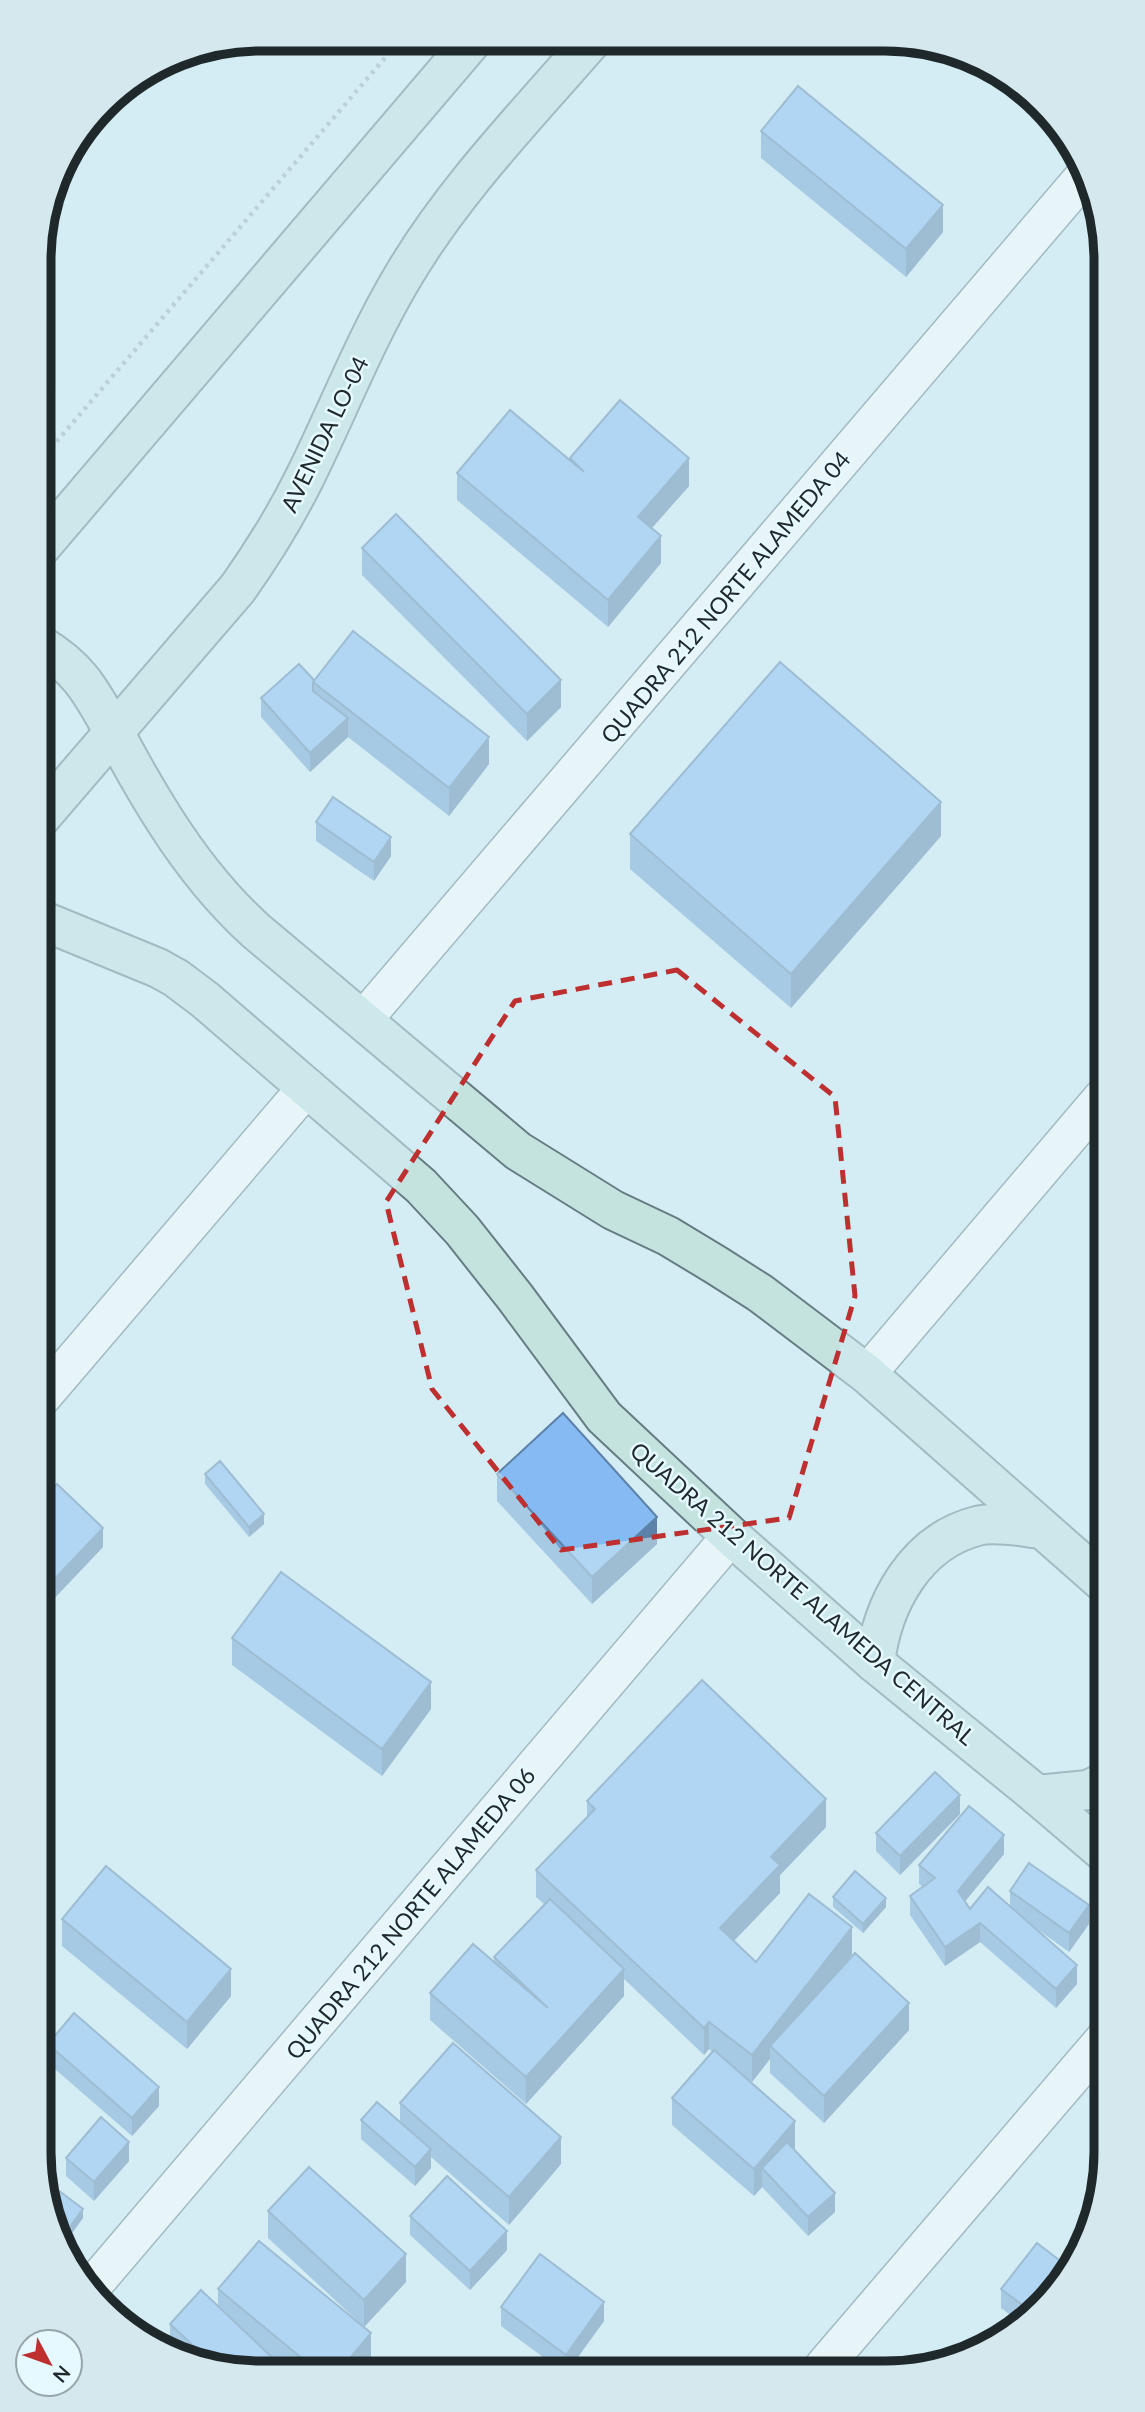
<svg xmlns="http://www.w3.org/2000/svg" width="1145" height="2412" font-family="Lato,sans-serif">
	<rect width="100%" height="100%" fill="#d4edf4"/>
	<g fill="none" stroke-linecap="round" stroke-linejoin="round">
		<g stroke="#667c83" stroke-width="40">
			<g id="street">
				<polyline points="363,1020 1087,173"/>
				<polyline points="867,1374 1102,1098"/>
				<polyline points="43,1396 307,1087"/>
				<polyline points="89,2290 731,1536"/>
				<polyline points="824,2366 1106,2037"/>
			</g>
		</g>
		<g stroke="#667c83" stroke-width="42">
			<g id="secondary">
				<polyline points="40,548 473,40"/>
				<path d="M40 645C82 670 92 694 115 734 131 764 148 794 166 822 191 861 221 899 255 930L518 1151 613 1210 668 1236 716 1265 760 1293 867 1374 1104 1583"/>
				<path d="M41 817 238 588C262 554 285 517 304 479 337 413 364 342 402 278 453 191 525 117 591 41"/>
				<polyline points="41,920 158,968 176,978 204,999 421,1186 462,1230 515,1297 604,1417 731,1536 875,1663 1037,1795 1105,1853"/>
				<path d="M875 1663C882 1604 915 1542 977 1526 996 1521 1022 1527 1042 1529"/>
				<polyline points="1037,1795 1088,1790 1105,1782"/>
			</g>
		</g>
		<polyline stroke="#9bb0b6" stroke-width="4.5" stroke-dasharray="3.5 5" stroke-linecap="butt" points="40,461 401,39"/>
		<use href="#street" stroke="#fff" stroke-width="37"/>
		<use href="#secondary" stroke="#c4e3df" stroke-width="38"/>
	</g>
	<g fill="#72a0d0">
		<polygon points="761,131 943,232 906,277 761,158"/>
		<polygon points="570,458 689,486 651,528 661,563 608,627 457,500 457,473 570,460"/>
		<polygon points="362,548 561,707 527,741 362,575"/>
		<polygon points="314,680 489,764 449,816 348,737 310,772 261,717 261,698"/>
		<polygon points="316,822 391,856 374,881 316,841"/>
		<polygon points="630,834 941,836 791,1008 630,869"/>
		<polygon points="205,1474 264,1524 249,1537 205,1484"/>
		<polygon points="497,1474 657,1544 592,1604 497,1501"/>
		<polygon points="44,1498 103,1547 46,1607 44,1605"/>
		<polygon points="232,1638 431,1709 382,1776 232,1665"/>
		<polygon points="587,1801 826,1827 780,1875 780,1893 734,1941 756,1962 852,1954 841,1969 909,2030 824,2123 770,2073 770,2059 752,2082 744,2077 795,2148 794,2150 835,2212 808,2236 762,2187 754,2196 672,2125 672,2098 712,2052 709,2049 704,2055 624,1979 624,1996 526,2104 430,2020 430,1993 494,1963 494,1957 544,1904 536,1897 536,1870 587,1817"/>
		<polygon points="960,1814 900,1875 876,1851 876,1833"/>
		<polygon points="1004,1854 965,1901 970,1909 1010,1906 1010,1891 1089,1924 1069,1952 1033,1926 1077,1984 1056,2008 980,1942 945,1966 910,1915 910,1896 923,1887 919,1884 919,1865"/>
		<polygon points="833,1897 886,1907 863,1933 833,1907"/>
		<polygon points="62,1919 231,1996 187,2049 62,1946"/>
		<polygon points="48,2044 159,2106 132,2136 48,2063"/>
		<polygon points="400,2103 561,2164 509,2225 431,2157 431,2168 415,2186 361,2139 361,2120 400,2122"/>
		<polygon points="66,2158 129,2161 94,2201 66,2176"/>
		<polygon points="46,2210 83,2218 69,2237 53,2226"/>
		<polygon points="268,2211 406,2282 364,2327 268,2238"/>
		<polygon points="410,2216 507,2250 470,2290 410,2235"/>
		<polygon points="1061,2287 1022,2324 1001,2308 1001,2289"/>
		<polygon points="218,2289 371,2360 364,2369 282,2369 278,2366 278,2369 217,2369 177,2350 170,2343 170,2324 218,2306"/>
		<polygon points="501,2307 604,2321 570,2368 558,2368 501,2326"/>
	</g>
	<g fill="#5d82a9">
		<polygon points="943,205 943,232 906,277 906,249"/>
		<polygon points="689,458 689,486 638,544 638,517"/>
		<polygon points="661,536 661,563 608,627 608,600"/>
		<polygon points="561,680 561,707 527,741 527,714"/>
		<polygon points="348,718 348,737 310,772 310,753"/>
		<polygon points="489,737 489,764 449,816 449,788"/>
		<polygon points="941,802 941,836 791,1008 791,974"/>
		<polygon points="391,837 391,856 374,881 374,862"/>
		<polygon points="264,1514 264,1524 249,1537 249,1527"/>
		<polygon points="657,1517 657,1544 592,1604 592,1577"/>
		<polygon points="103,1528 103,1547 46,1607 46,1588"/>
		<polygon points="431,1682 431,1709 382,1776 382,1749"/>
		<polygon points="47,1719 47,1737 44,1741 44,1722"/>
		<polygon points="960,1795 960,1814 900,1875 900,1856"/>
		<polygon points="826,1799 826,1827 780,1875 780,1893 720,1955 720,1928 771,1857"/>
		<polygon points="1004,1835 1004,1854 958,1910 958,1891"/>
		<polygon points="886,1898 886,1907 863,1933 863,1924"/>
		<polygon points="1089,1905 1089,1924 1069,1952 1069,1933"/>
		<polygon points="980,1923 980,1942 945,1966 945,1947"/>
		<polygon points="852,1927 852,1954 776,2051 770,2046 770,2059 752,2082 752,2055"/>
		<polygon points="1077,1965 1077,1984 1056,2008 1056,1989"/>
		<polygon points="231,1969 231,1996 187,2049 187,2022"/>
		<polygon points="624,1969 624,1996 526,2104 526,2077"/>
		<polygon points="909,2003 909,2030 824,2123 824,2096"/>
		<polygon points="709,2022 709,2049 704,2055 704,2028"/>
		<polygon points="159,2087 159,2106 132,2136 132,2118"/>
		<polygon points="795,2121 795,2148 770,2177 762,2168 762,2187 754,2196 754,2169"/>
		<polygon points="561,2137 561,2164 509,2225 509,2197"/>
		<polygon points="129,2142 129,2161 94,2201 94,2182"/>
		<polygon points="431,2149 431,2168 415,2186 415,2167"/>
		<polygon points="835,2193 835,2212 808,2236 808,2217"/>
		<polygon points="83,2209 83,2218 69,2237 69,2228"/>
		<polygon points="507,2231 507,2250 470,2290 470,2271"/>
		<polygon points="406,2254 406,2282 364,2327 364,2300"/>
		<polygon points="604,2302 604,2321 570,2368 566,2368 566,2355"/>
		<polygon points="371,2333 371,2360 364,2369 341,2369"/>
	</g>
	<g fill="#85baf2" stroke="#5d82a9" stroke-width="2">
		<polygon points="798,86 943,205 906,249 761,131"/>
		<polygon points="620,400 689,458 638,517 661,536 608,600 457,473 510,410 584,472 570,458"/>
		<polygon points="396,514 561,680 527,714 362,548"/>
		<polygon points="353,631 489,737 449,788 313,682"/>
		<polygon points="780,662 941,802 791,974 630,834"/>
		<polygon points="299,664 314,680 313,682 313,691 348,718 310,753 261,698"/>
		<polygon points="333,797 391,837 374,862 316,822"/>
		<polygon points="563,1413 657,1517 592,1577 497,1474"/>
		<polygon points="220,1461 264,1514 249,1527 205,1474"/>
		<polygon points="57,1484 103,1528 46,1588 44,1586 44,1498"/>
		<polygon points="281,1572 431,1682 382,1749 232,1638"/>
		<polygon points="702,1680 826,1799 771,1857 780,1865 720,1928 756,1962 809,1894 852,1927 752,2055 709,2022 704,2028 536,1870 595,1809 587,1801"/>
		<polygon points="935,1772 960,1795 900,1856 876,1833"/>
		<polygon points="969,1806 1004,1835 958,1891 970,1909 988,1887 1077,1965 1056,1989 980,1923 945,1947 910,1896 935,1878 919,1865"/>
		<polygon points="1029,1863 1089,1905 1069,1933 1010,1891"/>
		<polygon points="106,1866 231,1969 187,2022 62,1919"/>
		<polygon points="855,1871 886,1898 863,1924 833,1897"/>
		<polygon points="550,1899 624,1969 526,2077 430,1993 473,1944 548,2008 494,1957"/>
		<polygon points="855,1953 909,2003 824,2096 770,2046"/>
		<polygon points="74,2013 159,2087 132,2118 48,2044"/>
		<polygon points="453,2043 561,2137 509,2197 400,2103"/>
		<polygon points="714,2050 795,2121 754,2169 672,2098"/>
		<polygon points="377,2102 431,2149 415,2167 361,2120"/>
		<polygon points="101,2117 129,2142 94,2182 66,2158"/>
		<polygon points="787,2142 835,2193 808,2217 762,2168"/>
		<polygon points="309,2167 406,2254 364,2300 268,2211"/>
		<polygon points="447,2176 507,2231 470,2271 410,2216"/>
		<polygon points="46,2181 83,2209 69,2228 47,2211"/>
		<polygon points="259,2241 371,2333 341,2369 315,2369 218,2289"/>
		<polygon points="1037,2243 1071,2269 1061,2287 1033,2313 1001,2289"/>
		<polygon points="540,2254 604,2302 566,2355 501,2307"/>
		<polygon points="201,2290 278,2363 272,2369 218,2369 170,2324"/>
	</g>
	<path d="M0 0H1145V2412H0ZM677 970 835 1097 855 1296 789 1518 561 1550 432 1389 386 1202 515 1001Z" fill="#d4edf4" fill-opacity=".55" fill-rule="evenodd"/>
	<path fill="none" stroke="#be2f30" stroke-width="5" stroke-dasharray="14 9" stroke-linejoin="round" d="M677 970 835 1097 855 1296 789 1518 561 1550 432 1389 386 1202 515 1001Z"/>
	<g text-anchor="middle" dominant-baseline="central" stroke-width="5" stroke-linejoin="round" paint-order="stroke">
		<g font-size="23" fill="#1f292c" stroke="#e5f9ff">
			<text transform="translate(324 434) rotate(-64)">AVENIDA LO-04</text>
			<text transform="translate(725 597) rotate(-50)">QUADRA 212 NORTE ALAMEDA 04</text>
			<text transform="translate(803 1593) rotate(41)">QUADRA 212 NORTE ALAMEDA CENTRAL</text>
			<text transform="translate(410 1913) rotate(-50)">QUADRA 212 NORTE ALAMEDA 06</text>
		</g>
	</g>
	<path d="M0 0H1145V2412H0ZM260 51H885A209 209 0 0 1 1094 260V2152A209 209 0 0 1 885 2361H260A209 209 0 0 1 51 2152V260A209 209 0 0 1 260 51Z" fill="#d5e8ee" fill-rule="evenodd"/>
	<path fill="none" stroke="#1f292c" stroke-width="9" d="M260 51H885A209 209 0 0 1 1094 260V2152A209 209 0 0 1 885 2361H260A209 209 0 0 1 51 2152V260A209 209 0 0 1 260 51Z"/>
	<g transform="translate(49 2363) rotate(131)"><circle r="33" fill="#e5f9ff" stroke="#96a6ab" stroke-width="2"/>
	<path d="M0-5L12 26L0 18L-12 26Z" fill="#be2f30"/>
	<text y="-10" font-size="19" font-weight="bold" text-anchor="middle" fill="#1f292c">N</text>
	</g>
</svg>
